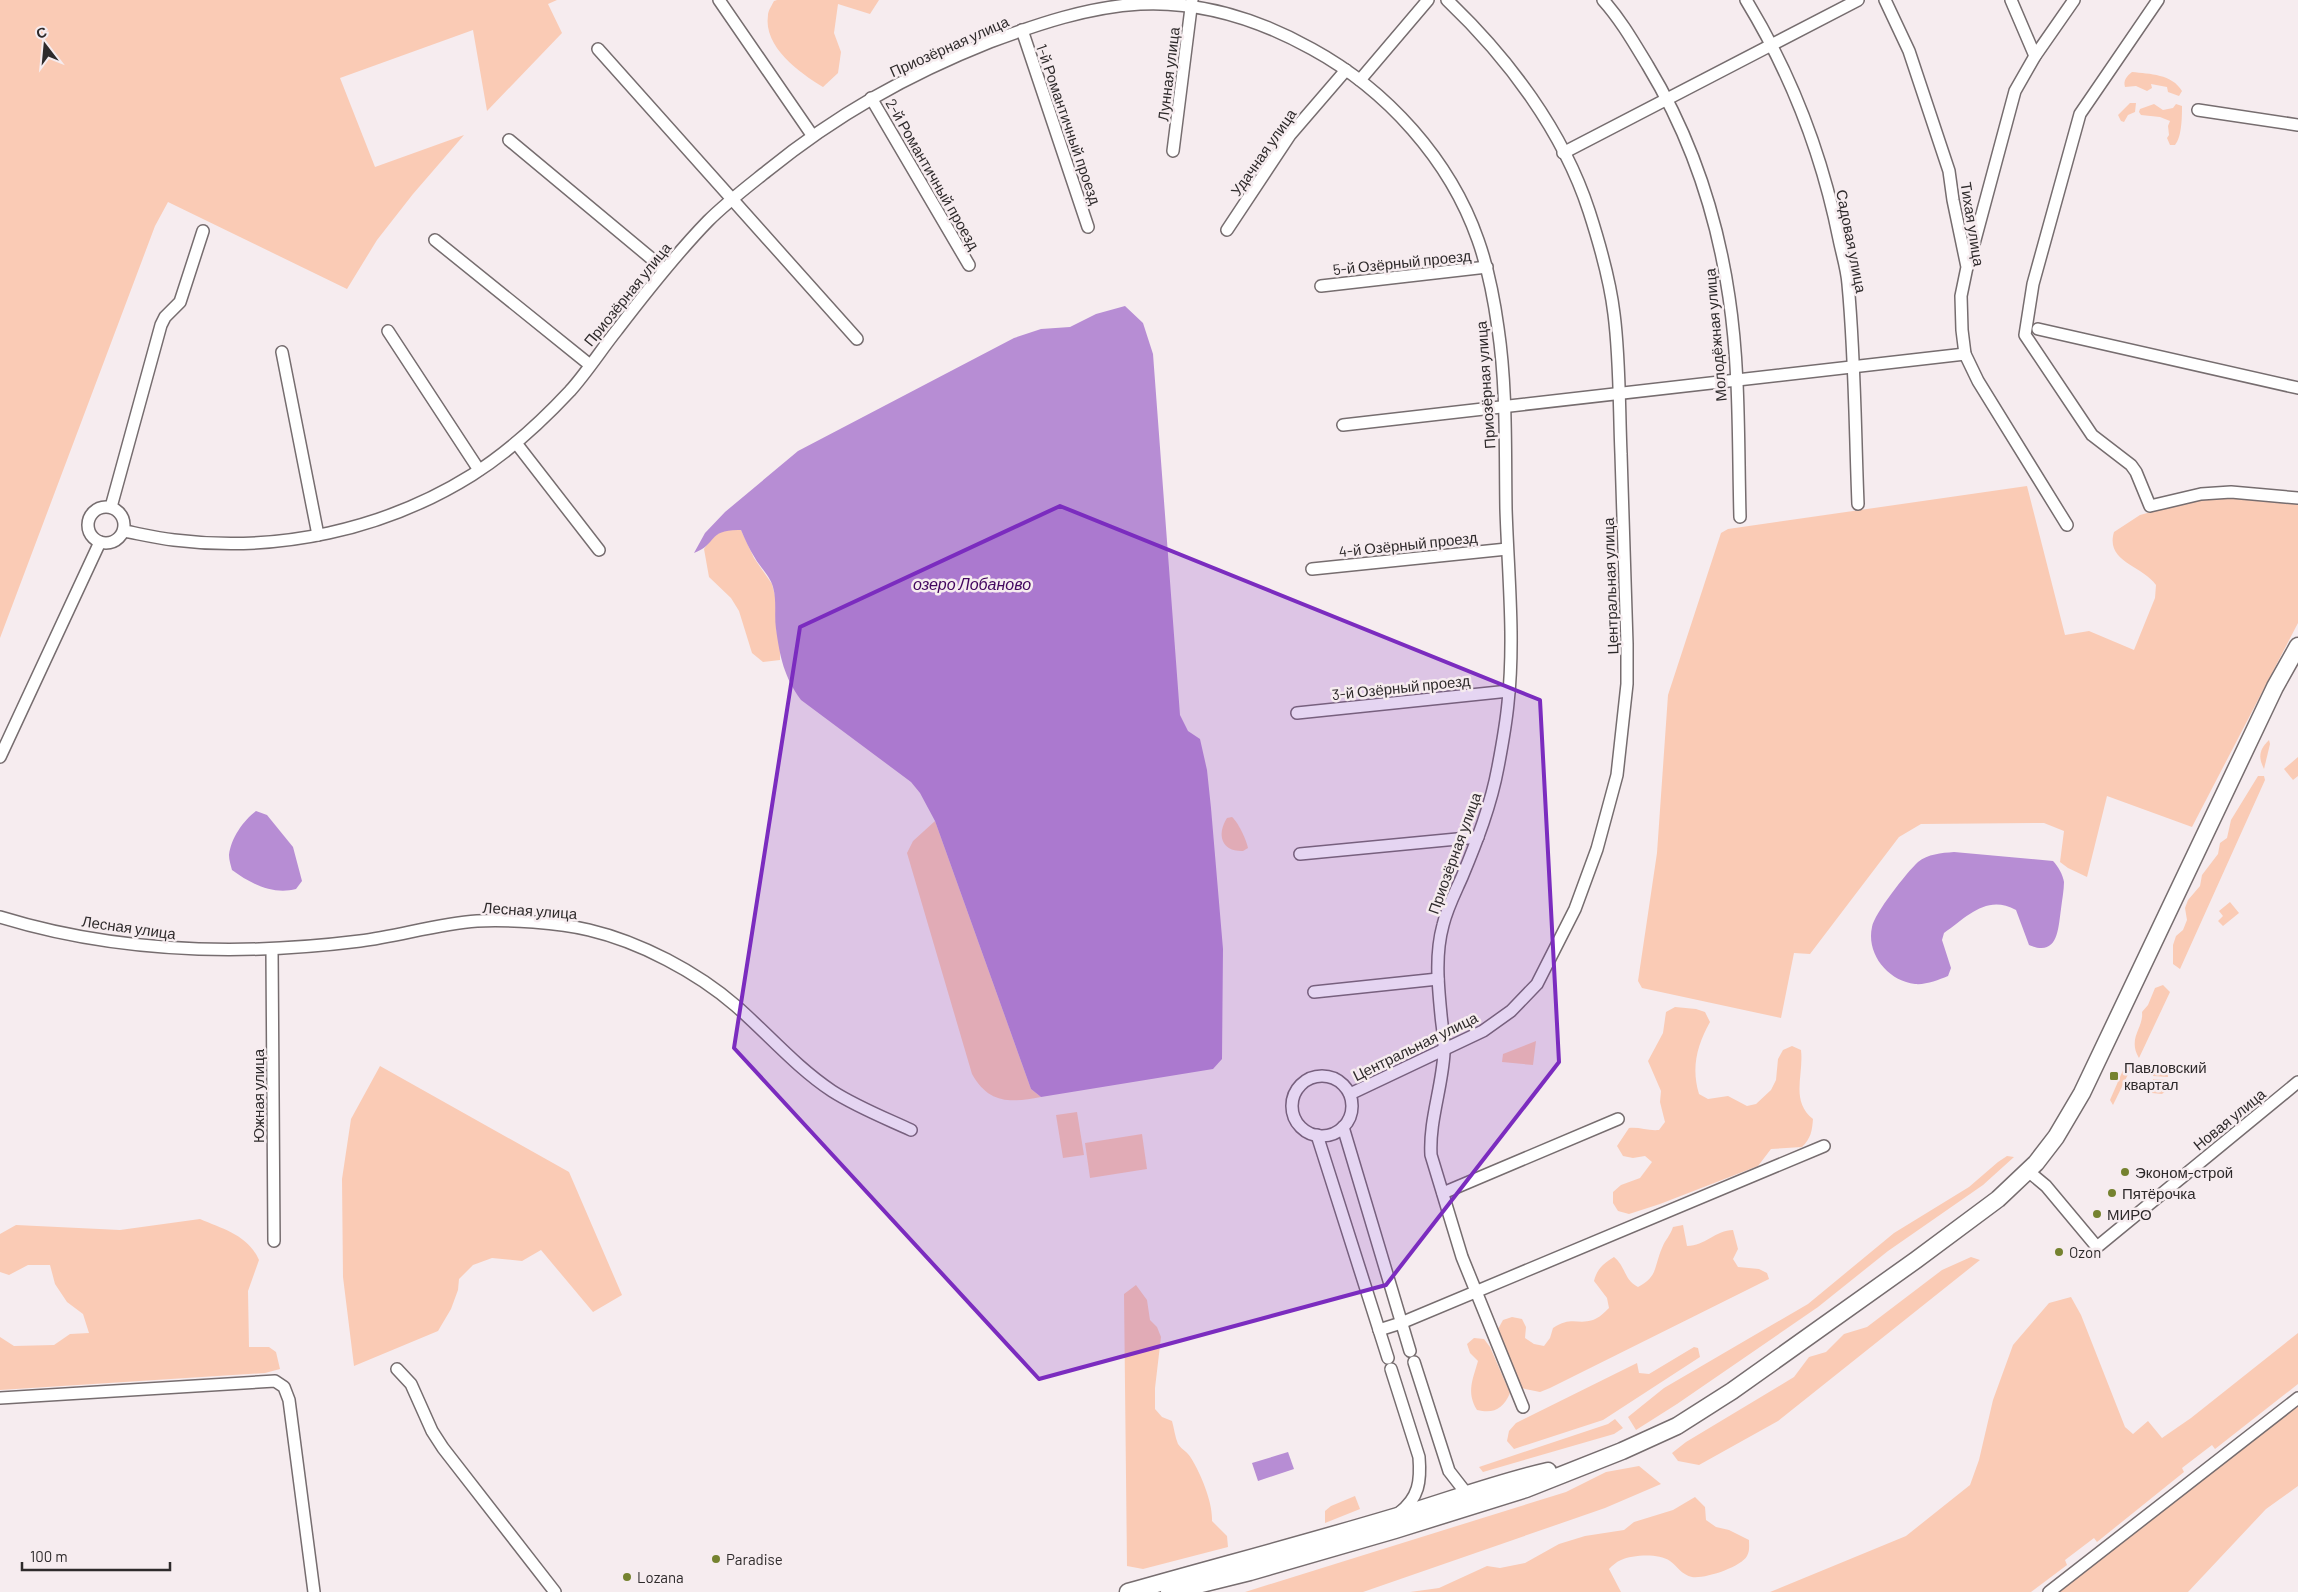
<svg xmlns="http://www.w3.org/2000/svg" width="2298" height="1592" font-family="Barlow,sans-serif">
	<rect width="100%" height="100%" fill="#f6ecef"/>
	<g fill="#facbb5">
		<polygon points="0,0 557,0 548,4 562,33 487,111 473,30 340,78 375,167 464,135 413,194 377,240 347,289 168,202 155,226 0,638"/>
		<path d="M777 0H879L870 14 838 4 834 33 841 52 838 73 823 87C800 73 763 47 768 15 768 11 772 5 774 1Z"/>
		<path d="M2132 72C2150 74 2172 74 2182 91L2179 96 2168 92 2167 87 2151 84 2152 88 2147 91 2136 86 2125 87C2123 80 2127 76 2132 72Z"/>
		<polygon points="2130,103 2136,103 2135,112 2128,115 2124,122 2121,121 2118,115"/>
		<path d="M2154 104 2163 110 2173 108 2176 104 2182 106C2182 116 2182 137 2175 145H2170L2167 138 2169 135 2168 126 2170 121 2160 117 2141 115 2139 112 2140 109Z"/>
		<path d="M2027 486 2065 635 2089 631 2134 650 2155 598 2156 585C2142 565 2105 562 2114 532L2140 515 2191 501 2221 498 2261 497 2298 500V623L2192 827 2107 796 2087 877 2068 868 2060 862 2064 831 2044 823 1921 824 1899 837 1810 954 1794 953 1781 1018 1642 988 1638 981 1657 853 1668 695 1721 533 1728 529Z"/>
		<polygon points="725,530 741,530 754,558 772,584 776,600 776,629 780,644 780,660 763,662 752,653 739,611 731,598 709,577 704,549 713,536"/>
		<path d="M2269 740 2270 744 2264 769C2258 757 2259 750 2269 740Z"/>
		<polygon points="2298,757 2298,776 2293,780 2284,769"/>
		<polygon points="2258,776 2264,776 2265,780 2180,969 2173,964 2173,945 2176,936 2183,930 2187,920 2185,908 2188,900 2200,886 2202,875 2218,854 2220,843 2227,838 2231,820"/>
		<path d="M1232 817C1238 822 1246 839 1248 848L1243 851C1222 852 1216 835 1227 818Z"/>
		<path d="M935 821 1031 1089 1041 1097C1010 1103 989 1104 972 1074L907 853 913 841Z"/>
		<polygon points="2230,902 2239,913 2223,926 2218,921 2223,916 2219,911"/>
		<path d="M2163 985 2170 992 2139 1058C2127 1038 2144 1028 2142 1012L2148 1005 2155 988Z"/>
		<path d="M1675 1007 1696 1009 1705 1012 1710 1022C1697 1045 1691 1068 1699 1094L1708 1099 1728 1096 1747 1106 1756 1104 1771 1090 1776 1080 1778 1059 1783 1050 1792 1046 1801 1050C1804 1075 1790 1101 1813 1119 1812 1131 1811 1138 1802 1147L1771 1149 1758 1166 1745 1171 1660 1204 1629 1214 1618 1211 1613 1203V1192L1621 1185 1640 1178 1652 1162 1645 1156 1633 1158 1623 1156 1617 1146 1629 1128C1640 1127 1648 1131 1659 1130L1665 1122 1660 1102 1661 1091 1648 1061 1663 1033 1666 1012Z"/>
		<polygon points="1536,1041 1533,1065 1502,1062 1503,1054"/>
		<polygon points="2127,1061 2134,1062 2113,1105 2110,1100"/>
		<polygon points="2157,1063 2164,1063 2168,1068 2168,1077 2153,1076"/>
		<polygon points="380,1066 569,1172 622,1295 593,1312 541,1250 522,1261 492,1258 473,1265 459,1279 458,1290 451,1309 438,1331 354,1366 343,1277 342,1179 351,1119"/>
		<polygon points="2153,1079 2168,1080 2167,1090 2162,1094 2152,1093"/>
		<polygon points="1077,1112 1084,1155 1063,1158 1056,1115"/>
		<polygon points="1142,1134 1147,1169 1090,1178 1085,1143"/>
		<polygon points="2007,1156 2014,1157 1983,1185 1888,1251 1818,1307 1677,1404 1636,1430 1628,1417 1664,1388 1808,1304 1894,1233 1969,1187 1998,1162"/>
		<path d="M200 1219C223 1229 248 1235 259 1260L248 1291 249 1347H269L276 1352 280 1369 265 1373 0 1390V1337L14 1346 54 1345 70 1334 89 1333 83 1314 67 1302 55 1284 50 1265H28L9 1275 0 1272V1234L16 1225 120 1230Z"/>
		<path d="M1683 1225 1687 1246C1705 1246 1716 1230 1733 1230L1738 1249 1733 1259 1738 1267 1759 1269 1767 1273 1769 1279 1550 1388 1540 1392 1521 1388 1498 1329 1503 1320 1512 1317 1522 1319 1526 1327 1525 1338 1534 1344 1544 1346 1550 1338 1553 1328C1572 1316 1577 1325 1593 1320 1599 1318 1605 1312 1609 1308L1607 1298 1594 1281C1597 1269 1603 1264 1614 1257 1626 1267 1624 1280 1638 1287 1658 1277 1654 1266 1662 1248 1665 1240 1670 1236 1673 1227Z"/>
		<polygon points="1971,1257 1980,1260 1778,1421 1699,1465 1678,1461 1672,1453 1686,1442 1794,1377 1809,1357 1826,1352 1844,1334 1867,1327 1942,1270"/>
		<path d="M1136 1285 1147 1300 1150 1320 1157 1327 1161 1337 1155 1388V1409L1162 1417 1172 1421C1174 1428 1175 1437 1178 1444 1182 1450 1188 1452 1191 1458 1201 1474 1213 1503 1212 1521L1227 1536 1228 1547 1143 1569 1127 1566 1124 1294Z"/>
		<polygon points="2071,1297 2081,1315 2125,1427 2133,1434 2148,1421 2162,1438 2191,1418 2298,1333 2298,1384 2215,1449 2212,1445 2182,1468 2184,1472 2097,1542 2094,1538 2065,1560 2067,1565 2031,1592 1770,1592 1906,1536 1970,1485 1979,1460 1993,1400 2013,1345 2049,1303"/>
		<path d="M1474 1338 1484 1339 1490 1347 1510 1393C1503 1409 1494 1414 1477 1410 1466 1392 1473 1379 1478 1361L1470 1353 1467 1344Z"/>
		<polygon points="1694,1347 1698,1348 1700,1357 1603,1420 1514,1449 1507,1441 1509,1431 1516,1423 1637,1363 1639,1373 1649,1374"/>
		<polygon points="2298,1402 2298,1486 2266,1509 2188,1592 2054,1592"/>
		<polygon points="1615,1419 1623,1428 1614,1434 1483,1472 1479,1467 1608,1424"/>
		<polygon points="1639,1466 1661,1484 1605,1508 1363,1592 1245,1592 1566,1492 1606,1472"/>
		<polygon points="1355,1496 1360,1509 1325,1523 1325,1511 1331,1506"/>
		<path d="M1695 1497 1705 1507 1706 1520 1716 1527 1729 1530 1749 1540C1749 1545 1750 1551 1747 1556 1741 1567 1705 1579 1692 1577 1682 1575 1677 1566 1670 1561 1658 1553 1633 1555 1621 1560 1616 1562 1612 1566 1609 1569L1621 1592H1410L1439 1588 1487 1566 1500 1568 1525 1563 1559 1544 1585 1536 1624 1530 1634 1522 1673 1510Z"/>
	</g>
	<g fill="#b78dd4">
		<path d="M1125 306 1143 323 1153 354 1180 715 1188 731 1200 739 1207 770 1211 808 1223 949 1222 1059 1213 1069 1041 1097 1031 1089 935 821 920 793 911 782 801 700C784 677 780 657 776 629 774 615 777 601 773 587 770 576 760 567 755 558 749 549 745 539 741 530 707 529 718 544 694 553L705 533 725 512 798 451 1014 338 1041 329 1070 327 1096 314Z"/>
		<path d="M256 811 267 815 293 847 302 881 296 889C273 895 251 884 232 870 231 866 229 860 229 855 231 838 243 821 256 811Z"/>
		<path d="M1954 852 2053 861C2058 866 2063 875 2064 882 2064 890 2062 900 2061 909 2058 930 2058 957 2029 945L2016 910C1987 894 1968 916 1944 933L1942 940 1951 968 1948 976C1938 980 1926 985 1915 984 1888 981 1866 954 1872 927 1874 914 1907 872 1918 862 1928 854 1941 853 1954 852Z"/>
		<polygon points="1288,1452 1294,1469 1258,1481 1252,1463"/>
	</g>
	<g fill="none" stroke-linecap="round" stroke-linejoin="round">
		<g stroke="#766d6f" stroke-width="14">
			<g id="minor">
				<polyline points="719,0 812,135"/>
				<path d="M1603 0C1621 20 1634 43 1648 66 1691 137 1717 215 1729 297 1740 369 1738 444 1740 517"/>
				<path d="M1746 0C1791 74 1822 154 1839 239 1842 254 1847 269 1848 284 1855 357 1855 431 1858 504"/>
				<polyline points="1885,0 1909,51 1949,171 1953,200 1967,267 1961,296 1962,330 1965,354 1978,381 2067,525"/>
				<polyline points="2011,0 2035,56"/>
				<polyline points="2158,0 2080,114 2033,284 2025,335 2092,435 2131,465 2136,472 2150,506 2201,494 2231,492 2298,498"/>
				<polyline points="1022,30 1088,227"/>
				<polyline points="598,49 857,339"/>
				<polyline points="1360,80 1428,0"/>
				<polyline points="871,98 969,265"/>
				<polyline points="2198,110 2298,125"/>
				<polyline points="509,140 664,269"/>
				<polyline points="1173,151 1192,0"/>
				<polyline points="1563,153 1858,0"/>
				<polyline points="1227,230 1290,135 1346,70"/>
				<polyline points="435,240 590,365"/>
				<polyline points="1968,266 2015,91 2035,56 2074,0"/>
				<polyline points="1321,286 1487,267"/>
				<polyline points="2038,329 2298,388"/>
				<polyline points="388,331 479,470"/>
				<polyline points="282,352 318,535"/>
				<polyline points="1343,425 1965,354"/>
				<polyline points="516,443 599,550"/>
				<circle cx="106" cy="525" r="18"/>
				<polyline points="111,507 161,325 165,317 180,302 203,231"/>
				<path d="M124 531C140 534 157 538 174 540 277 553 384 530 472 475 507 453 541 422 570 391 587 372 601 350 617 330 646 292 675 255 708 221 726 203 747 187 767 171 836 115 907 75 990 42 1038 24 1088 7 1140 4 1200 1 1260 20 1312 49 1387 90 1450 160 1478 240 1488 268 1494 299 1498 328 1507 388 1505 449 1506 509 1508 573 1515 639 1508 703 1506 724 1502 746 1498 767 1491 805 1477 841 1462 877 1455 893 1447 908 1443 925 1435 954 1438 985 1441 1015 1442 1027 1445 1041 1444 1053 1442 1088 1429 1121 1431 1155L1462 1257 1523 1407"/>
				<polyline points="1312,569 1507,549"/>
				<polyline points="1297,713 1509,691"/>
				<polyline points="0,757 100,542"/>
				<polyline points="1300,854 1478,837"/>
				<path d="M0 917C117 953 240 956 360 941 399 936 437 924 477 921 507 919 560 923 589 930 640 942 697 972 736 1006 768 1034 796 1067 832 1091 857 1107 885 1118 911 1130"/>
				<polyline points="272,950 274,1241"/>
				<polyline points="1314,992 1438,979"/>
				<circle cx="1322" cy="1106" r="30"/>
				<path d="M1350 1094 1483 1031 1511 1011 1537 984 1575 909 1597 849 1617 775 1627 684V644C1625 580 1623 517 1621 454 1619 408 1620 360 1614 314 1610 280 1600 245 1589 211 1563 131 1508 58 1447 0"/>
				<polyline points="1343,1127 1410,1351"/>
				<polyline points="1317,1135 1388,1358"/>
				<polyline points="2028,1171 2046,1186 2097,1247 2298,1082"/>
				<polyline points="1443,1193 1618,1119"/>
				<polyline points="1379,1330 1401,1323 1824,1146"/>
				<polyline points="1414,1362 1449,1471 1470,1498"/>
				<polyline points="397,1369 411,1384 432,1431 443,1448 555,1592"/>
				<path d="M1391 1369 1419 1457C1421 1481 1419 1498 1399 1513"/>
				<polyline points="0,1398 275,1381 284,1387 289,1400 314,1592"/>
				<polyline points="2049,1592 2298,1398"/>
			</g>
		</g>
		<g stroke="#766d6f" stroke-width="19">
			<g id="secondary">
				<path d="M1128 1592C1216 1567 1304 1544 1391 1518 1443 1503 1495 1483 1548 1471"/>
				<polyline points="1169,1592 1250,1572 1395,1530 1526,1489 1622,1451 1677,1426 1732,1391 1916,1260 1998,1199 2036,1163 2056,1137 2082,1093 2275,687 2298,646"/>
			</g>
		</g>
		<use href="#minor" stroke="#fff" stroke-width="11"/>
		<use href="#secondary" stroke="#fff" stroke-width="16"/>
	</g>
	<path fill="#7b2cbf" fill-opacity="0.2" stroke="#7b2cbf" stroke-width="4" stroke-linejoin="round" d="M1060 506 1540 700 1559 1062 1386 1285 1039 1379 734 1048 800 627Z"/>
	<g fill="#75822f" stroke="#f6ecef" stroke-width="2">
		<rect x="2109" y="1071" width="10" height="10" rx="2.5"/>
		<circle cx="2125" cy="1172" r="5"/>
		<circle cx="2112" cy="1193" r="5"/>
		<circle cx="2097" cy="1214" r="5"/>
		<circle cx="2059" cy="1252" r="5"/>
		<circle cx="716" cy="1559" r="5"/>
		<circle cx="627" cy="1577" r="5"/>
	</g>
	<g text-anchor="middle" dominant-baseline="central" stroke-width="5" stroke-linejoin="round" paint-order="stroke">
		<g font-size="15" fill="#2e2a2b" stroke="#f6ecef">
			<text transform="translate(949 46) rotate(-24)">Приозёрная улица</text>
			<text transform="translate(1168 74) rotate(-83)">Лунная улица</text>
			<text transform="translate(1069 124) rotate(71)">1-й Романтичный проезд</text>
			<text transform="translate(1263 152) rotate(-55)">Удачная улица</text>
			<text transform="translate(933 174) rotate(60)">2-й Романтичный проезд</text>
			<text transform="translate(1973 224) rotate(81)">Тихая улица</text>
			<text transform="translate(1852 241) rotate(79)">Садовая улица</text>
			<text transform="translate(1402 262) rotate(-6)">5-й Озёрный проезд</text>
			<text transform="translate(627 294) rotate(-51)">Приозёрная улица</text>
			<text transform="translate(1715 335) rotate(-95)">Молодёжная улица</text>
			<text transform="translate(1485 385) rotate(-94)">Приозёрная улица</text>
			<text transform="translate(1408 544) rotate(-6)">4-й Озёрный проезд</text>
			<text transform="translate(1610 586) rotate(-92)">Центральная улица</text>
			<text transform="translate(1401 687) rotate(-6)">3-й Озёрный проезд</text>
			<text transform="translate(1454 853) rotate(-70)">Приозёрная улица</text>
			<text transform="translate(530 910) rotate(4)">Лесная улица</text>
			<text transform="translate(129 927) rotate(8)">Лесная улица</text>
			<text transform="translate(1415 1046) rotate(-26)">Центральная улица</text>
			<text transform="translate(258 1096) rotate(-90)">Южная улица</text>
			<text transform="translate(2229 1119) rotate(-39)">Новая улица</text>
		</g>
		<g font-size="15" fill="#2e2a2b" stroke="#f6ecef" text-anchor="start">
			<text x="2124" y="1067">Павловский<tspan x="2124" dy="17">квартал</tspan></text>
			<text x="2135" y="1172">Эконом-строй</text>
			<text x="2122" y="1193">Пятёрочка</text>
			<text x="2107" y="1214">МИРО</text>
			<text x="2069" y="1252">Ozon</text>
			<text x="726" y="1559">Paradise</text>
			<text x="637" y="1577">Lozana</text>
		</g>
		<g font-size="16" font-style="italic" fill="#42065e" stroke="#f6ecef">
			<text x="972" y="583">озеро Лобаново</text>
		</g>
	</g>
	<g transform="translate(45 45) rotate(344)" stroke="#f6ecef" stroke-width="4" paint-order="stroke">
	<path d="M0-4L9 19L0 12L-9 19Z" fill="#2e2a2b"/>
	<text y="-8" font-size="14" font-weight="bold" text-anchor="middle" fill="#2e2a2b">С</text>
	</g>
	<path d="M22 1562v8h148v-8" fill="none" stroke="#2e2a2b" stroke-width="2.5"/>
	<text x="30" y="1562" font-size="15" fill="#2e2a2b" stroke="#f6ecef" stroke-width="4" paint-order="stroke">100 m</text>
</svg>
